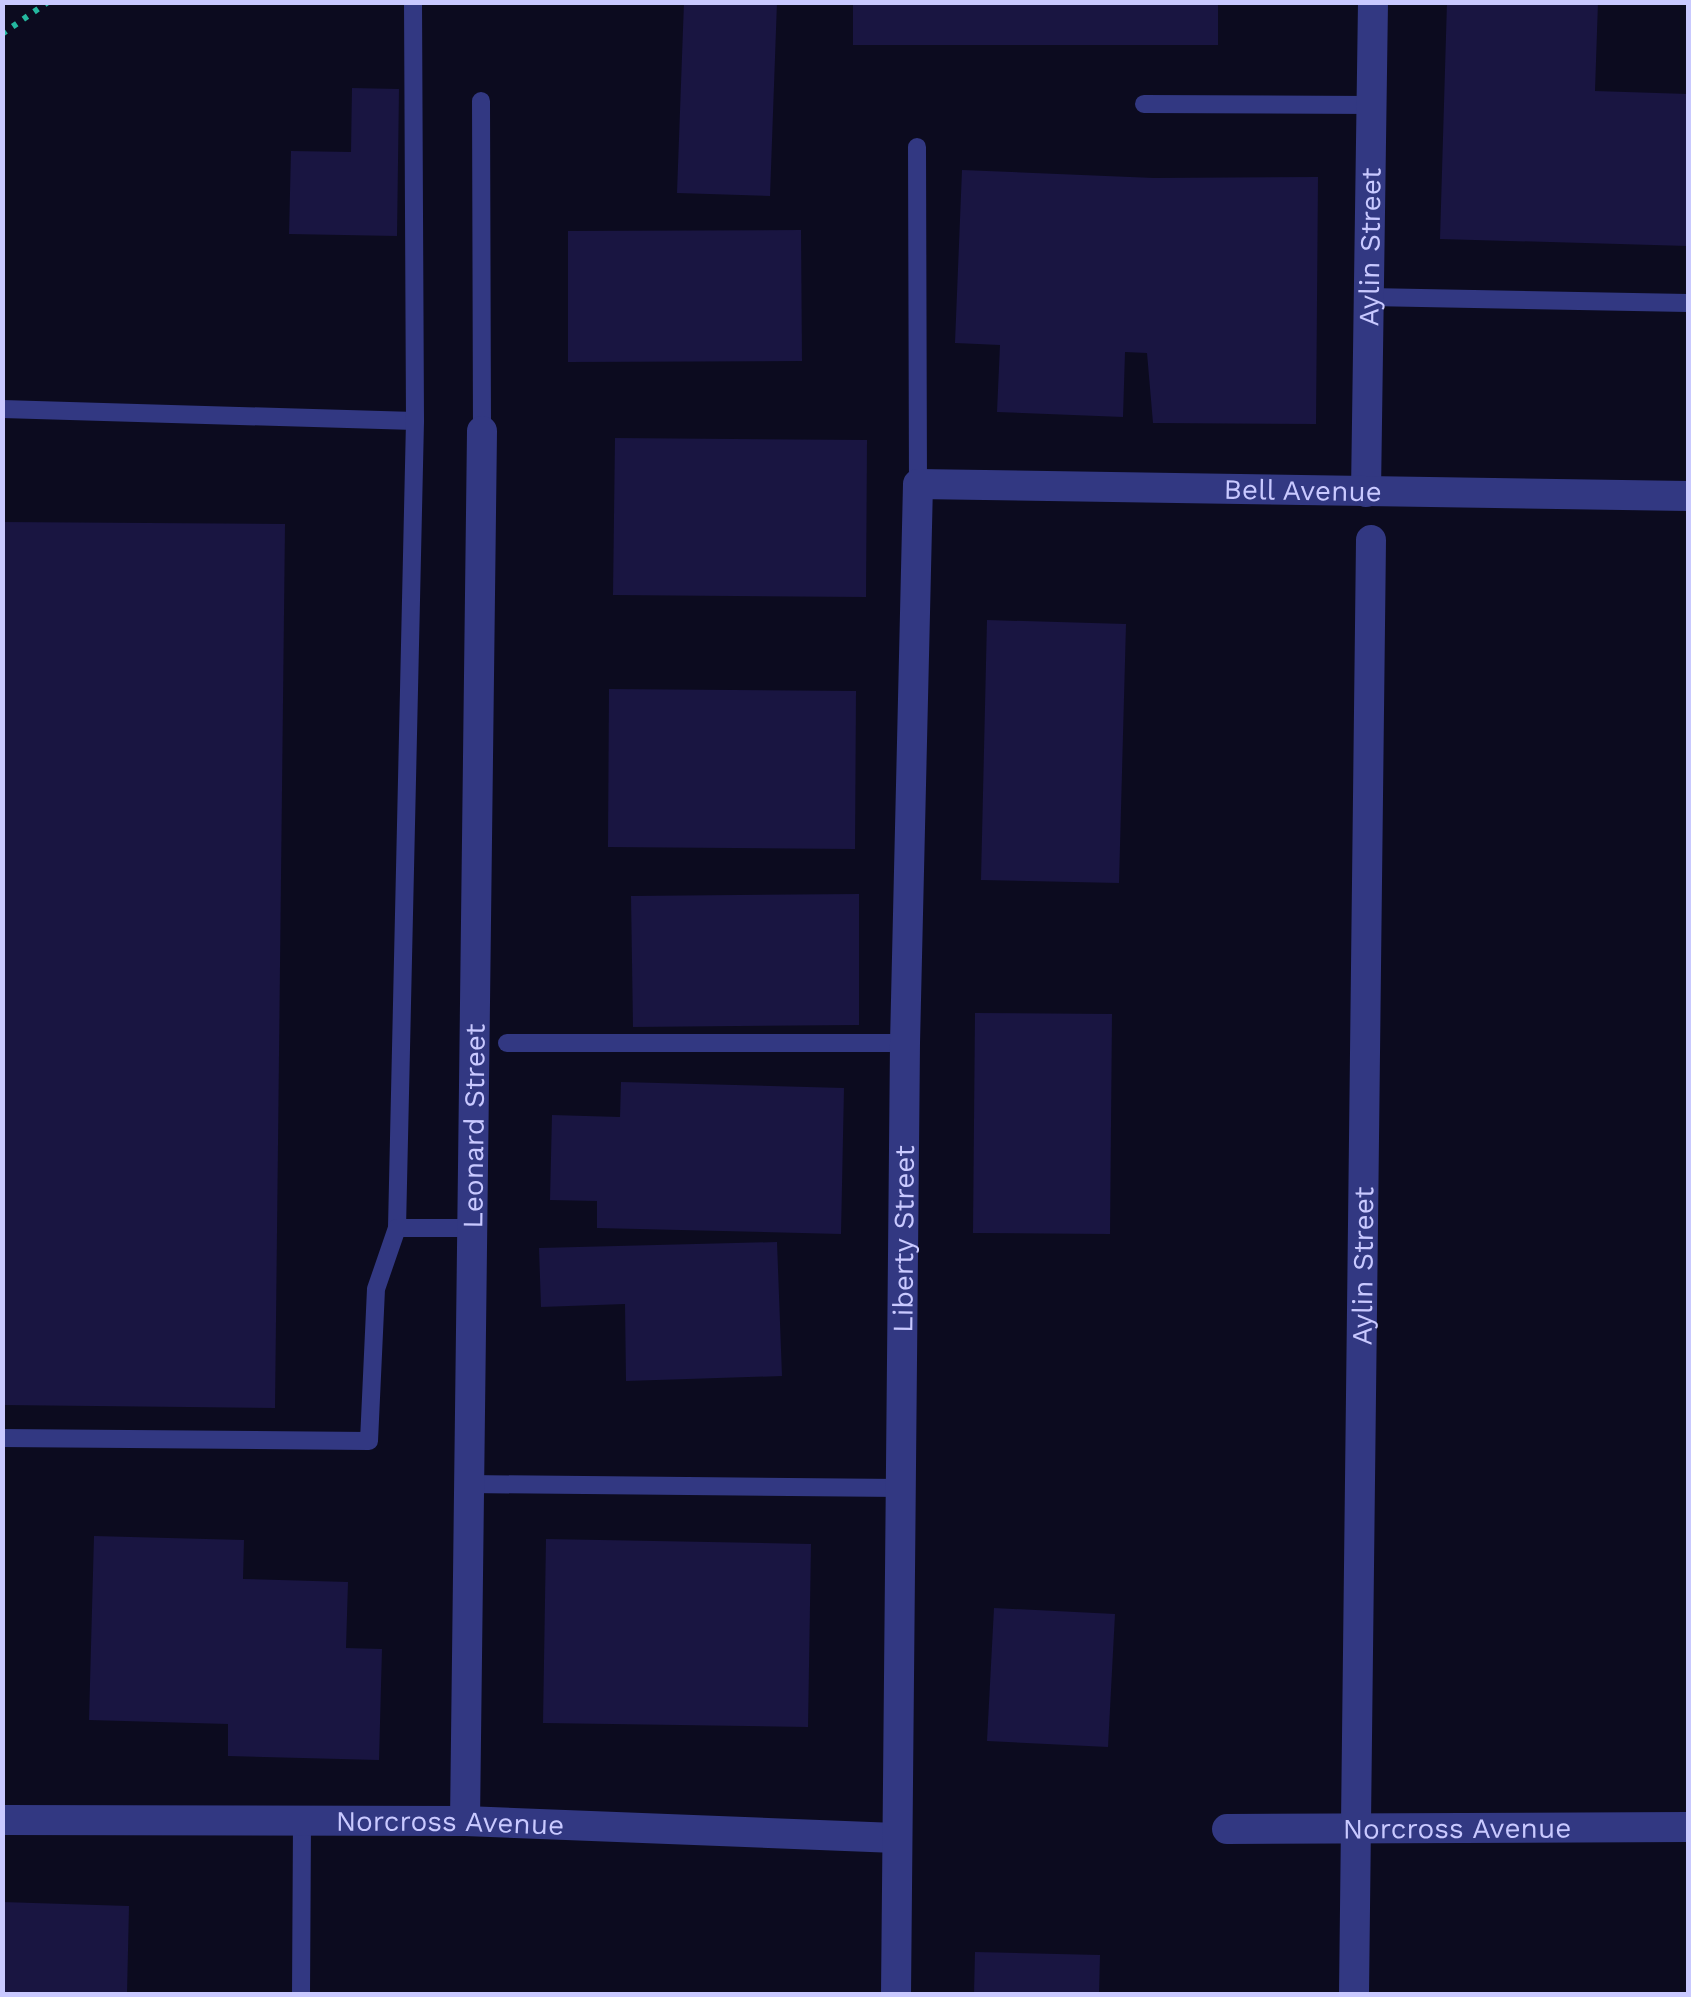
<svg xmlns="http://www.w3.org/2000/svg" width="1691" height="1997" font-family="'Work Sans',sans-serif">
	<rect width="100%" height="100%" fill="#0c0b1f"/>
	<g fill="#191541">
		<polygon points="684,2 777,2 770,196 677,193"/>
		<rect x="853" y="2" width="365" height="43"/>
		<polygon points="1447,2 1598,2 1595,91 1688,94 1688,246 1440,239"/>
		<polygon points="352,88 399,89 397,236 289,234 291,151 351,152"/>
		<polygon points="962,170 1154,178 1318,177 1316,424 1153,423 1147,353 1125,352 1123,417 997,412 1000,345 955,343"/>
		<polygon points="801,230 802,361 568,362 568,231"/>
		<polygon points="615,438 867,440 866,597 613,595"/>
		<polygon points="2,522 285,524 275,1408 2,1405"/>
		<polygon points="987,620 1126,624 1119,883 981,880"/>
		<polygon points="609,689 856,691 855,849 608,847"/>
		<polygon points="859,894 859,1025 633,1027 631,896"/>
		<polygon points="975,1013 1112,1014 1110,1234 973,1233"/>
		<polygon points="621,1082 844,1088 841,1234 597,1228 597,1201 550,1200 552,1115 620,1117"/>
		<polygon points="777,1242 782,1376 626,1381 625,1304 541,1307 539,1248"/>
		<polygon points="94,1536 244,1540 243,1579 348,1582 346,1648 382,1649 379,1760 228,1756 228,1724 89,1720"/>
		<polygon points="546,1539 811,1544 808,1727 543,1723"/>
		<polygon points="994,1608 1115,1614 1108,1747 987,1741"/>
		<polygon points="2,1902 129,1906 127,1994 2,1994"/>
		<polygon points="975,1952 1100,1955 1099,1994 974,1994"/>
	</g>
	<g fill="none" stroke-linecap="round" stroke-linejoin="round">
		<polyline stroke="#24b89f" stroke-width="6" stroke-dasharray="5 8" stroke-linecap="butt" points="2,34 48,2"/>
		<g stroke="#323882" stroke-width="18">
			<polyline points="481,101 482,431"/>
			<polyline points="1144,104 1372,105"/>
			<polyline points="917,147 918,484"/>
			<polyline points="1369,297 1688,303"/>
			<polyline points="2,409 415,421"/>
			<polyline points="507,1043 905,1043"/>
			<polyline points="397,1228 415,421 413,2"/>
			<polyline points="2,1438 369,1441 376,1289 397,1228 473,1228"/>
			<polyline points="469,1484 900,1488"/>
			<polyline points="301,1994 302,1822"/>
		</g>
		<g stroke="#323882" stroke-width="30">
			<path id="s1" d="M1366 492 1373 2"/>
			<path id="s2" d="M2 1820 465 1821 896 1838"/>
			<path id="s3" d="M465 1821 482 431"/>
			<path id="s4" d="M1227 1829 1688 1827"/>
			<path id="s5" d="M896 1994 905 1043 918 484 1688 496"/>
			<path id="s6" d="M1354 1994 1371 540"/>
		</g>
	</g>
	<g text-anchor="middle" dominant-baseline="central" stroke-width="9" stroke-linejoin="round" paint-order="stroke">
		<g font-size="28" fill="#c9c9ff" stroke="#0c0b1f">
			<text stroke="none"><textPath href="#s1" startOffset="245">Aylin Street</textPath></text>
			<text stroke="none"><textPath href="#s5" startOffset="1895">Bell Avenue</textPath></text>
			<text stroke="none"><textPath href="#s3" startOffset="695">Leonard Street</textPath></text>
			<text stroke="none"><textPath href="#s5" startOffset="755">Liberty Street</textPath></text>
			<text stroke="none"><textPath href="#s6" startOffset="728">Aylin Street</textPath></text>
			<text stroke="none"><textPath href="#s2" startOffset="448">Norcross Avenue</textPath></text>
			<text stroke="none"><textPath href="#s4" startOffset="230">Norcross Avenue</textPath></text>
		</g>
	</g>
	<rect width="1691" height="1997" fill="none" stroke="#c9c9ff" stroke-width="10"/>
</svg>
